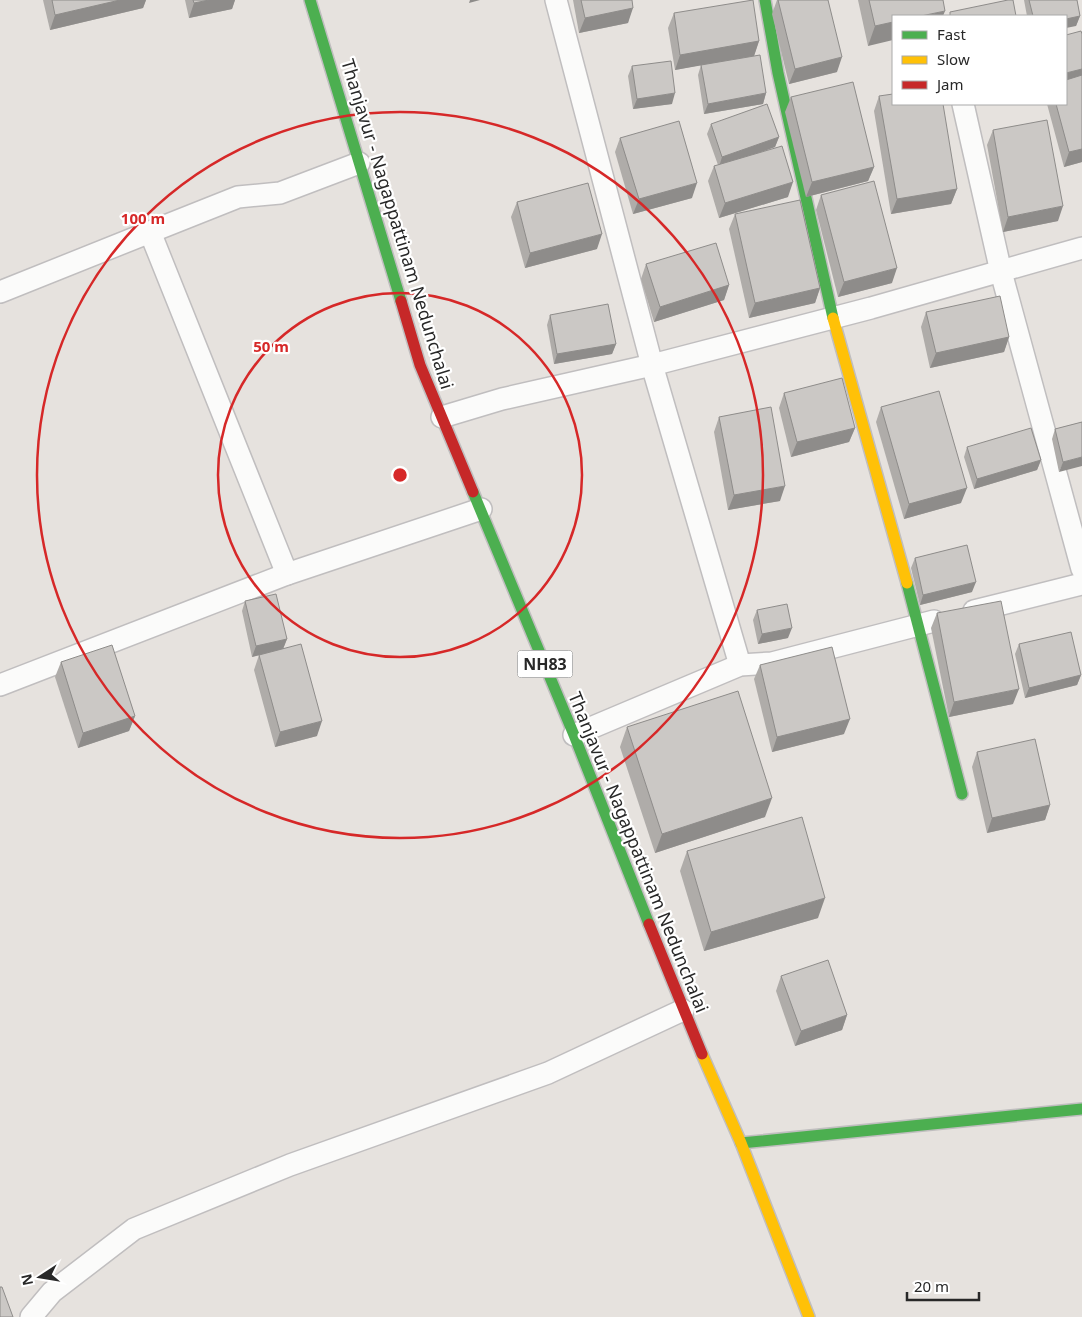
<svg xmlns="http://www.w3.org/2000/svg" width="1082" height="1317" font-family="'Noto Sans',sans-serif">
	<rect width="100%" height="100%" fill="#e6e2de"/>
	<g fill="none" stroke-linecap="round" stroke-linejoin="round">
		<g stroke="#c0bebf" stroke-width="24">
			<g id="street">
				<polyline points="556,0 652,365 740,665"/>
				<polyline points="963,104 1001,272 1082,569"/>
				<polyline points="150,232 238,197 280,193 359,163"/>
				<polyline points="0,292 150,232 287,574"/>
				<polyline points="442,417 502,399 652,365 871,308 1082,248"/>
				<polyline points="974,611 1082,584"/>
				<polyline points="0,685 287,574 481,509"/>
				<polyline points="574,735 740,665 772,663 934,621"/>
				<polyline points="31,1317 52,1292 134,1229 290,1165 548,1073 683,1010"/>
			</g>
		</g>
		<g stroke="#c0bebf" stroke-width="14">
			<g id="fast">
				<polyline points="310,0 401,301"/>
				<polyline points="765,0 778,73 833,318"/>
				<polyline points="473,492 574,735 649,924"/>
				<polyline points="907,583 962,794"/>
				<polyline points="741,1143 1082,1109"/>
			</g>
		</g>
		<g stroke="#c0bebf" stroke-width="14">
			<g id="slow">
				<polyline points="833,318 907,583"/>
				<polyline points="702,1054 741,1143 809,1317"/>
			</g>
		</g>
		<g stroke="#c0bebf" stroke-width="14">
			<g id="jam">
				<polyline points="401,301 420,365 473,492"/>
				<polyline points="649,924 702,1054"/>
			</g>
		</g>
		<use href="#street" stroke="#fbfbfa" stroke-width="21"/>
		<use href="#fast" stroke="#4caf50" stroke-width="11"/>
		<use href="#slow" stroke="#ffc107" stroke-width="11"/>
		<use href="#jam" stroke="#c62828" stroke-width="11"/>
	</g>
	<g fill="#afaca9">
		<polygon points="43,0 146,0 143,8 50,30"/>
		<polygon points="185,0 235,0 232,9 189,18"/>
		<polygon points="573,0 632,0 628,23 579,33"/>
		<polygon points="777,0 828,0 837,72 789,84 772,14"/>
		<polygon points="858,0 943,0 868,46"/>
		<polygon points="1024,0 1077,0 1080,16 1076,26 1066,16 1027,16"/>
		<polygon points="674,13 759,41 754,56 766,93 763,104 704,114 698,75 701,65 675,70 668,28"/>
		<polygon points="1082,34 1082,162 1064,167 1047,104 1066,104"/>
		<polygon points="632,66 672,104 633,109 628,76"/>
		<polygon points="879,96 957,189 951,204 891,214 874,111"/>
		<polygon points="791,97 874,167 868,181 806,197 785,112"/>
		<polygon points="711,124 779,137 775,147 761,152 788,197 719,218 708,181 714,166 718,165 707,134"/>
		<polygon points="993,130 1058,221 1003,232 987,145"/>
		<polygon points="620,138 692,198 633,214 615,152"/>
		<polygon points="821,195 892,283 838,297 816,210"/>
		<polygon points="517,202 597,249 525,268 511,217"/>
		<polygon points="735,214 820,288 815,303 749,318 729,229"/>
		<polygon points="646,264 729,285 724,300 654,322 641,279"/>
		<polygon points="926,312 1009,337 1004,352 930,368 921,327"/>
		<polygon points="550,315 616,344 612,354 554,364 547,325"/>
		<polygon points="784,393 855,428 849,442 791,457 779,408"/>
		<polygon points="881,407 961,503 904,519 876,422"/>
		<polygon points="719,417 780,501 728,510 714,432"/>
		<polygon points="1082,422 1059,472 1052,439 1055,429"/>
		<polygon points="967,447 1041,460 1037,470 974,489 964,457"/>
		<polygon points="915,558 972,592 920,605 911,568"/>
		<polygon points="245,601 287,639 283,649 317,736 275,747 254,670 259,655 252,657 242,611"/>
		<polygon points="757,610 788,638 758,644 753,620"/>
		<polygon points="937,613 1013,704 949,717 931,628"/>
		<polygon points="1019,644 1081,675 1077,685 1025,698 1015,654"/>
		<polygon points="61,662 135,716 129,731 78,748 55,677"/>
		<polygon points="760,665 844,734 772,752 754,679"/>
		<polygon points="627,727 765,817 655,853 620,747"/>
		<polygon points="977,752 1050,805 1045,820 987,833 972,767"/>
		<polygon points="687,851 818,918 704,951 680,871"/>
		<polygon points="781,976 847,1015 842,1030 795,1046 776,991"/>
	</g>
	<g fill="#8e8c8a">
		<polygon points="120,0 146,0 143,8 50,30 55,15"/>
		<polygon points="209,0 235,0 232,9 189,18 194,3"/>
		<polygon points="470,0 480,0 469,3"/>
		<polygon points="633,8 628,23 579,33 585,18"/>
		<polygon points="945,11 943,16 921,16"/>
		<polygon points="1080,16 1076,26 1066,28 1066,19"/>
		<polygon points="893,22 893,40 868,46 875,26"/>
		<polygon points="759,41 754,56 675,70 680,55"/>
		<polygon points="842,57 837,72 789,84 795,69"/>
		<polygon points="1082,69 1082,78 1066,82 1066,73"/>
		<polygon points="675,93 672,104 633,109 637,99"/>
		<polygon points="766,93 763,104 704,114 708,104"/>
		<polygon points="779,137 775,147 719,167 722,157"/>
		<polygon points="1082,149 1082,162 1064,167 1069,152"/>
		<polygon points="874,167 868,181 806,197 812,182"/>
		<polygon points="793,182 788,197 719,218 725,203"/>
		<polygon points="697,183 692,198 633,214 639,199"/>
		<polygon points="957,189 951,204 891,214 897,199"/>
		<polygon points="1063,206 1058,221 1003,232 1008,217"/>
		<polygon points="602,234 597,249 525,268 530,253"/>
		<polygon points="897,268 892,283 838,297 844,282"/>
		<polygon points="729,285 724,300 654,322 660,307"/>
		<polygon points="820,288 815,303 749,318 755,303"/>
		<polygon points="1009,337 1004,352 930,368 936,353"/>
		<polygon points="616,344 612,354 554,364 557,354"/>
		<polygon points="855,428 849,442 791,457 797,442"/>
		<polygon points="1082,457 1082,466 1059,472 1063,462"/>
		<polygon points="1041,460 1037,470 974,489 977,479"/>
		<polygon points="785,486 780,501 728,510 734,495"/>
		<polygon points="967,488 961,503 904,519 909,504"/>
		<polygon points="976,582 972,592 920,605 923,595"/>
		<polygon points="792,628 788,638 758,644 762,634"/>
		<polygon points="287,639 283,649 252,657 256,646"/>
		<polygon points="1081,675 1077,685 1025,698 1029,688"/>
		<polygon points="1019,689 1013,704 949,717 954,702"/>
		<polygon points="135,716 129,731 78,748 83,733"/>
		<polygon points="850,719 844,734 772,752 777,737"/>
		<polygon points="322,721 317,736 275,747 280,732"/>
		<polygon points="772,798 765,817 655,853 662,834"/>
		<polygon points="1050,805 1045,820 987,833 992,818"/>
		<polygon points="825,898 818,918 704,951 711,932"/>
		<polygon points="847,1015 842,1030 795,1046 801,1031"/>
	</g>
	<g fill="#cbc8c5" stroke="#8e8c8a">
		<polygon points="52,0 120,0 55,15"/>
		<polygon points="193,0 209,0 194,3"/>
		<polygon points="581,0 632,0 633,8 585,18"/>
		<polygon points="753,0 759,41 680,55 674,13"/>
		<polygon points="778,0 828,0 842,57 795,69"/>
		<polygon points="869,0 943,0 945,11 921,16 893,16 893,22 875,26"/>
		<polygon points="1008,0 1013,0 1016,16 950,16 950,12"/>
		<polygon points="1029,0 1077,0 1080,16 1066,19 1066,16 1033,16"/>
		<polygon points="1081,31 1082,34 1082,69 1066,73 1066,35"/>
		<polygon points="760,55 766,93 708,104 701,65"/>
		<polygon points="671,61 675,93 637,99 632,66"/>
		<polygon points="1082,75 1082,149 1069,152 1056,104 1066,104 1066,80"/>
		<polygon points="853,82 874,167 812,182 791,97"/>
		<polygon points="893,94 893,104 943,104 957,189 897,199 879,96"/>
		<polygon points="767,104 779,137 722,157 711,124"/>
		<polygon points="1047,120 1063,206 1008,217 993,130"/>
		<polygon points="679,121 697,183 639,199 620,138"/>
		<polygon points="782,146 793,182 725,203 714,166"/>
		<polygon points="874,181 897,268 844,282 821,195"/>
		<polygon points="588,183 602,234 530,253 517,202"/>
		<polygon points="800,200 820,288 755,303 735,214"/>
		<polygon points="716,243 729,285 660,307 646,264"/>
		<polygon points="1000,296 1009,337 936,353 926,312"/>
		<polygon points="608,304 616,344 557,354 550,315"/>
		<polygon points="842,378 855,428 797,442 784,393"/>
		<polygon points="939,391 967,488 909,504 881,407"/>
		<polygon points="771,407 785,486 734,495 719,417"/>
		<polygon points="1082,422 1082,457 1063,462 1055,429"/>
		<polygon points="1031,428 1041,460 977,479 967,447"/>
		<polygon points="967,545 976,582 923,595 915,558"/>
		<polygon points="276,594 287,639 256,646 245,601"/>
		<polygon points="1001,601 1019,689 954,702 937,613"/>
		<polygon points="787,604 792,628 762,634 757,610"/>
		<polygon points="1071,632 1081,675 1029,688 1019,644"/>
		<polygon points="301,644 322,721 280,732 259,655"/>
		<polygon points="112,645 135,716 83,733 61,662"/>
		<polygon points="832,647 850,719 777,737 760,665"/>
		<polygon points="738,691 772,798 662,834 627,727"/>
		<polygon points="1035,739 1050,805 992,818 977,752"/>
		<polygon points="802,817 825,898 711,932 687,851"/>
		<polygon points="828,960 847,1015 801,1031 781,976"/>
		<polygon points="0,1287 2,1287 13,1317 0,1317"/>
	</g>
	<g fill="none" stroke="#d62828" stroke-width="2.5">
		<circle cx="400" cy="475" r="182"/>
		<circle cx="400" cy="475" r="363"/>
	</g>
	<g text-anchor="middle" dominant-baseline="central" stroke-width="4.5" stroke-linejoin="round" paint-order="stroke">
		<rect fill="#fff" stroke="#686868" stroke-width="1" x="517.5" y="650.5" width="55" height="27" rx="4"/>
		<g font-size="16" font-weight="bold" fill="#282828">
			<text x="545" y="664">NH83</text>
		</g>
		<g font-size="18" fill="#282828" stroke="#fff">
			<text transform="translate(398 224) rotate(73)">Thanjavur - Nagappattinam Nedunchalai</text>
			<text transform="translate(639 852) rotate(68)">Thanjavur - Nagappattinam Nedunchalai</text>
		</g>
	</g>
	<circle cx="400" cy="475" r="8" fill="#d62828" stroke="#fff" stroke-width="2.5"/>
	<g font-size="15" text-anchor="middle" font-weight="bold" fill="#d62828" stroke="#fff" stroke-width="4.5" stroke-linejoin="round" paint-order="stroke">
		<text x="143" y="224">100 m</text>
		<text x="271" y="352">50 m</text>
	</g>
	<rect x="892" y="15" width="175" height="90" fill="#ffffff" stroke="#a9a9a9"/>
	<rect x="902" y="31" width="25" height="8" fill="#4caf50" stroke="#a9a9a9"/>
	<text x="937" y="40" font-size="15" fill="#282828">Fast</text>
	<rect x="902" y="56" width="25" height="8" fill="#ffc107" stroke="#a9a9a9"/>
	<text x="937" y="65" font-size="15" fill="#282828">Slow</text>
	<rect x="902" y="81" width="25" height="8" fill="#c62828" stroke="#a9a9a9"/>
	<text x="937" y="90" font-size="15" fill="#282828">Jam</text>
	<g transform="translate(40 1277) rotate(258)" stroke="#ffffff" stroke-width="4" paint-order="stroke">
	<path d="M0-4L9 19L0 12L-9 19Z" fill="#282828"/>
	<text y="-8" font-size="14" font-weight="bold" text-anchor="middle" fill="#282828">N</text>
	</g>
	<path d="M907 1292v8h72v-8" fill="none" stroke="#282828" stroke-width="2.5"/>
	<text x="914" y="1292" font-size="15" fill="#282828" stroke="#ffffff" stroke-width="4" paint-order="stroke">20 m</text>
</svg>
